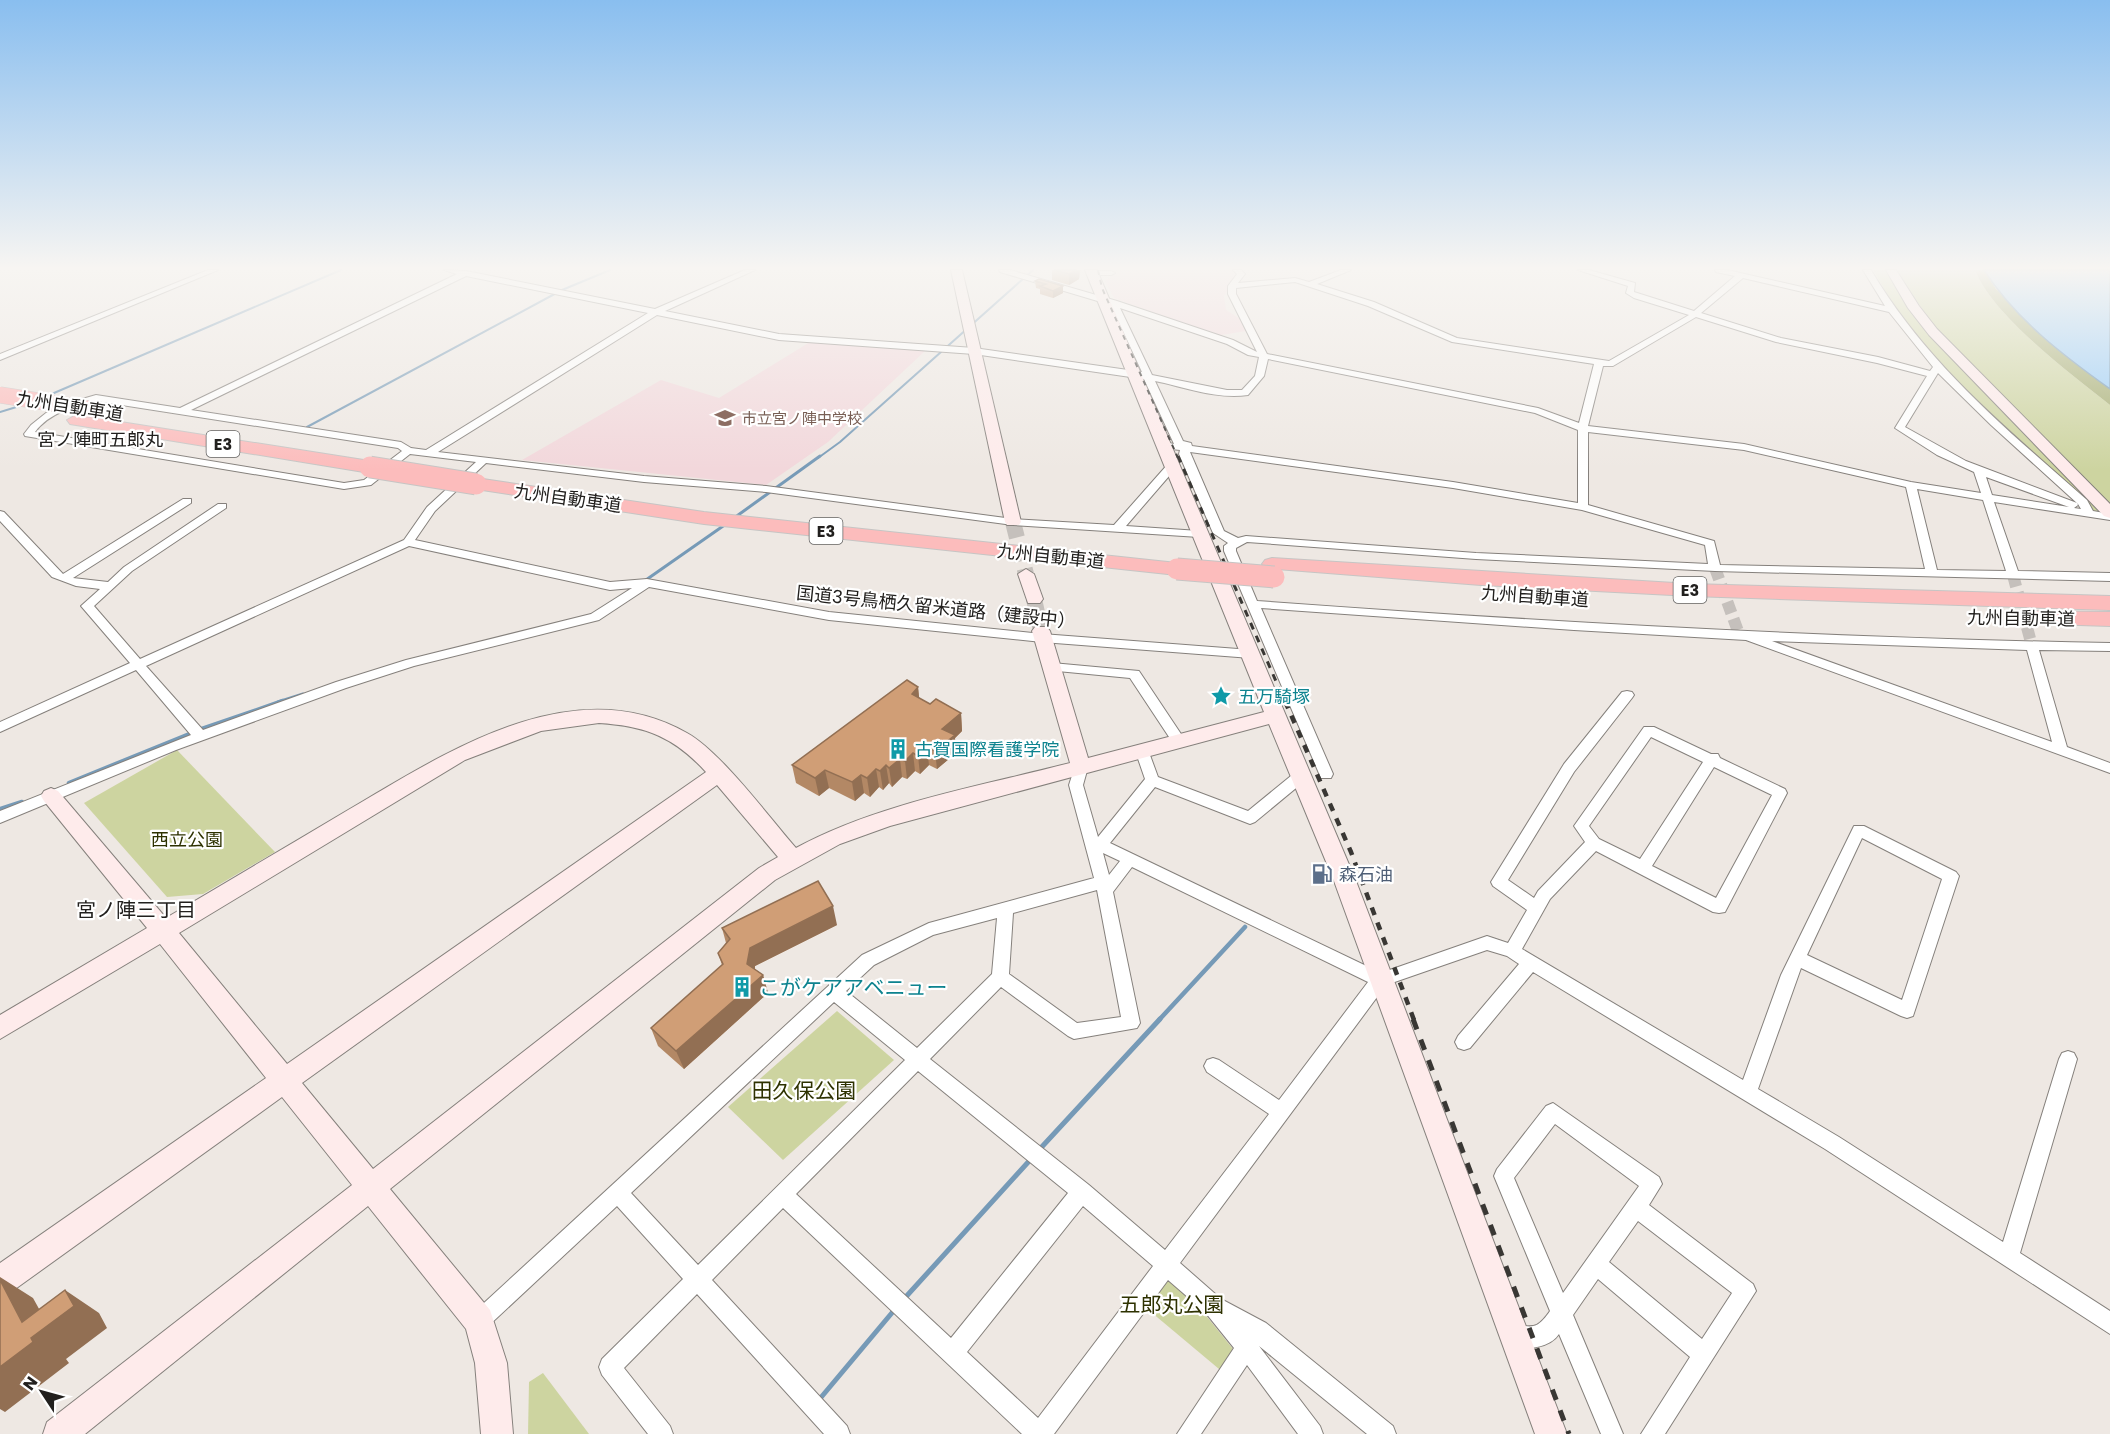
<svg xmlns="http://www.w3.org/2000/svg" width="2110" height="1434" font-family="Poppins,'Noto Sans JP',sans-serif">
	<rect width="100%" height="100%" fill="#eee8e3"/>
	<g fill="#f2d7db">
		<polygon points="1113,270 1233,270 1237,274 1224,296 1226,310 1245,322 1246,331 1215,336 1114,298 1105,281 1113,274"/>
		<polygon points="810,342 926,350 828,442 766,485 522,460 661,380 719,398"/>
	</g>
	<g fill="#cdd4a0">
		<polygon points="1873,270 1886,270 1925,330 2026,431 2100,510 2094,512 2086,502 1971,396 1907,328"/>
		<path d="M1898 270H1975C1993 316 2070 373 2110 405V506L1938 332 1901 278Z"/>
		<polygon points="177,750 275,852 203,894 167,897 84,803"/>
		<polygon points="837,1011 894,1060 783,1160 728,1107"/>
		<polygon points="1168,1276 1183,1287 1237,1354 1225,1374 1145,1307"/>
		<polygon points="543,1373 589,1434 528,1434 529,1382"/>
	</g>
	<path fill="#a5ad71" d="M1975 270H1984L1996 289 2110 389V405C2070 373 1993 316 1975 270Z"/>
	<path fill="#9acef9" stroke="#769ab7" stroke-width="1.5" d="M1984 270H2110V389C2064 356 2015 319 1984 270Z"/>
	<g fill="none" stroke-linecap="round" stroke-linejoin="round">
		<g stroke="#769ab7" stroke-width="2">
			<polyline points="47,396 341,270"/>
			<polyline points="0,412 23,405"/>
			<polyline points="307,427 562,290 610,270"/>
			<polyline points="818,458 840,442 1033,270"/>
		</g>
		<g stroke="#769ab7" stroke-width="3">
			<polyline points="734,518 820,456"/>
			<polyline points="643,582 726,524"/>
			<polyline points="278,702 303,694"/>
		</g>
		<g stroke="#769ab7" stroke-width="4.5">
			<polyline points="199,730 283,701"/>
			<polyline points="69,783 192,733"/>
			<polyline points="0,809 22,802"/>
			<polyline points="1159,1020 1245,927"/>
		</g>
		<g stroke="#769ab7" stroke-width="5">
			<polyline points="1038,1151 1160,1019"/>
			<polyline points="903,1300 1031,1159"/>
			<polyline points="818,1401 896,1308"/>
		</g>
		<g stroke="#c5c0bc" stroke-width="12" stroke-dasharray="12 6" stroke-linecap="butt">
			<polyline points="1715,568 1739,634"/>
			<polyline points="2013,575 2032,646"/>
		</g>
		<g stroke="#c5c0bc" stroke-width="16" stroke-dasharray="16 8" stroke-linecap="butt">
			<polyline points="1013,522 1026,574"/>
			<polyline points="1034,599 1041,631"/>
		</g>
		<g stroke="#85807c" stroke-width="2">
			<g id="street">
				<polygon points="208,270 218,270 0,360 0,354"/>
				<path d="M444 270 466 271 655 309 745 270H755L665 311 779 334 974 348 1142 372 1111 305 1000 272 999 270H1010L1117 301 1233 340 1257 352 1228 294V286L1237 274 1233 270H1241L1245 274 1238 283 1295 278 1309 282 1341 270H1351L1317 284 1374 302 1457 338 1609 361 1689 315 1634 298 1626 293 1628 286 1578 270H1589L1635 283 1634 292 1694 311 1735 276 1716 272 1715 270H1727L1885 306 1863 270H1871C1926 363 2006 429 2087 500L2093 511 2110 514V520L1994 502 2018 571 2110 573V581L1715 571 1476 559 1247 542 1236 548V551L1257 601C1541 622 1825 638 2110 643V651L2039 650 2067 747 2110 763V773L1746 640 1574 630 1261 608 1333 774 1331 778H1321L1224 551V546L1228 543 1213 533 1179 454 1180 450 1163 448 1158 445 1163 442 1174 444 1144 379 974 354 779 340 657 315 438 452 644 476 766 486 1013 519 1114 525 1168 464H1176V468L1126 526 1199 531 1205 534 1199 537 1013 525 766 492 644 482 486 463 435 511 415 540 610 582 647 579 829 612 1042 634 1251 650 1257 654 1251 658 1042 642 829 620 649 587 599 620 414 666 346 688 176 750 0 823V811L191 735 136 670 0 732V722L130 663 81 606 100 589 76 586 52 577 0 521V511L4 512 63 574 183 499H191V503L73 578 108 582 124 567 218 504H226V508L132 571 94 606 140 659 404 540 427 507 476 462 410 454 371 485 344 489 25 436 24 434 31 425 46 413 65 404 96 395 180 408 457 274ZM466 276 648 313 426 450 411 448 401 442 191 410ZM1743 278 1889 312 1933 367 1930 371 1878 357 1781 338 1701 313ZM1295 282 1368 306 1452 342 1594 364 1579 423 1538 408 1267 354 1236 294V288ZM1120 308 1227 344 1248 355 1259 357 1255 376 1242 390H1227L1152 375ZM1696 317 1776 342 1877 363 1927 376 1895 428 1937 455 1974 472 1981 493 1911 482 1744 444 1588 426 1603 366H1613ZM1268 359 1535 413 1578 430V503L1453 482 1192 446 1191 443 1183 441 1155 381C1184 387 1219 400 1248 395L1264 376ZM1938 373 1991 425 2078 504 2081 509 2074 508 2078 505 2077 503 1966 461 1905 427ZM96 401 398 448 402 451 364 480 344 483 35 432C49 413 74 406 96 401ZM1588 432 1744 450 1906 487 1925 569 1720 565 1714 541 1588 505ZM1190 452 1453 488 1582 510 1705 545 1708 564 1476 553 1246 536 1238 538 1224 531ZM1986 477 2069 507 1992 495ZM1917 489 1983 500 2006 571 1937 570ZM409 546 610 590 632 588 591 614 406 660 336 682 203 730 146 666ZM1772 641 2027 650 2052 742Z"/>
				<polygon points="1091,271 1111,271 1115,273 1111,275 1088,275 1087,273"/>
				<polygon points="1052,663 1139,671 1185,740 1183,743 1173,743 1130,678 1047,670 1046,667 1047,664"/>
				<path d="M1627 691 1632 692 1634 695 1632 698 1574 772 1508 880 1534 898 1538 891 1585 842 1574 826 1644 727H1654L1711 754H1718L1720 758 1785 789 1787 793 1725 912 1719 913 1713 912 1596 851 1550 899 1522 949 1743 1080 1781 975 1854 826H1864L1956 872 1959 876 1913 1016 1907 1018 1901 1016 1801 968 1758 1089 1839 1137 2003 1242 2059 1059 2062 1053 2068 1051 2074 1053 2077 1059 2020 1253 2110 1311V1334L1825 1149 1533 972 1470 1048 1464 1050 1458 1048 1455 1042 1458 1036 1519 964 1507 956 1487 950 1386 985 1180 1263 1221 1299 1266 1323 1393 1426 1396 1434H1367L1259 1346 1320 1426 1323 1434H1298L1247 1365 1201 1434H1177L1234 1348 1205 1312 1168 1280 1054 1434H1022L783 1208 712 1280 847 1426 850 1434H824L697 1294 624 1368 670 1426 673 1434H648L602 1375 599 1367 602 1359 683 1279 617 1206 486 1328 479 1332 472 1328 468 1321 472 1314 862 955 929 923 1094 878 1069 785 1076 763H1086L1088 767 1083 785 1098 837 1145 779 1135 750 1137 747H1147L1158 777 1248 811 1297 771H1307L1309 775 1307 779 1255 822 1250 824 1155 787 1110 843 1381 973 1487 936 1508 943 1527 910 1493 886 1491 882 1564 764 1622 692ZM1651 737 1703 762 1640 859 1599 839 1589 826ZM1714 767 1772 795 1716 898 1652 866ZM1862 838 1942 879 1902 1000 1807 955ZM1103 853 1120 861 1109 875ZM1132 867 1368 982 1279 1100 1219 1060 1213 1058 1207 1060 1204 1066 1207 1072 1269 1114 1165 1250 1089 1185 930 1059 1001 987 1068 1036 1074 1039 1137 1028 1140 1023 1113 892ZM1097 890 1121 1017 1077 1023 1009 974 1013 913ZM997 918 992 974 917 1048 846 991 874 965 933 935ZM834 1002 905 1060 698 1265 631 1193ZM918 1071 1068 1193 951 1338 796 1194ZM1083 1206 1153 1266 1038 1418 967 1352Z"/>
				<path d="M1553 1103 1659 1177 1662 1184 1649 1205 1753 1284 1756 1291 1665 1434H1641L1690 1357 1598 1279 1573 1315 1623 1434H1601L1559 1334C1549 1349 1524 1351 1507 1345L1504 1337 1507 1329C1530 1320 1532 1337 1550 1311L1494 1176 1497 1169 1546 1106ZM1555 1124 1639 1186 1563 1293 1514 1178ZM1638 1221 1732 1293 1702 1339 1609 1262Z"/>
			</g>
		</g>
		<g stroke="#85807c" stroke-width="2">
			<g id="secondary">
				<polygon points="951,270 962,270 1021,522 1019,525 1007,525 1005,522"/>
				<path d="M1085 270H1097L1356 881 1567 1434H1535L1334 881 1269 724 890 826 840 844 775 880 390 1189 490 1310 507 1363 513 1434H481L475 1363 466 1329 368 1206 85 1434H43L47 1422 352 1185 282 1097 11 1292 0 1296V1263L266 1078 160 944 0 1039V1015L147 928 44 801 41 796 44 791 51 788 58 791 166 918C223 884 281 850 338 816 438 758 569 666 687 733 721 752 768 816 796 848 876 804 981 786 1070 763L1032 631 1035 627H1047L1050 631 1088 758 1264 712ZM599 723C646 726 674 737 706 772L287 1064 179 933 465 760 541 731ZM717 785 778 857 759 868 373 1169 302 1083Z"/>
				<polygon points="1886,270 1896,270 1919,306 1937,329 2110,504 2110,518 2104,516 1929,335 1908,308"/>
				<polygon points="1026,569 1034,574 1043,599 1040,603 1028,603 1018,574"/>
			</g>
		</g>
		<g stroke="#c6c5c4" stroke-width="2">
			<g id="highway">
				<polygon points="76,415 370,461 379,467 370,473 70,424 67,420"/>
				<polygon points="476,478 704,512 1177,563 1184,565 1187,569 1184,573 1177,575 704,524 469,488 467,484"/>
				<polygon points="1272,558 1691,584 2110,596 2110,610 1691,596 1481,585 1265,568 1262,564 1265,560"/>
				<polygon points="2028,611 2110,612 2110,626 2020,623 2017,618 2020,613"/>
			</g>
		</g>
		<use href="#street" fill="#fff" fill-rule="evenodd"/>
		<use href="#secondary" fill="#feebeb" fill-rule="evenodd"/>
		<use href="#highway" fill="#fcbcbc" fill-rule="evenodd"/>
		<polyline stroke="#393734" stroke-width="2" stroke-dasharray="5 5" stroke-linecap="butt" points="1098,270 1102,288 1178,458"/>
		<polyline stroke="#393734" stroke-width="3" stroke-dasharray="7 7" stroke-linecap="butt" points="1178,456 1285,702"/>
		<polyline stroke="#393734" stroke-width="4.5" stroke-dasharray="8 8" stroke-linecap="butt" points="1285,701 1351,852 1414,1020"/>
		<polyline stroke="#393734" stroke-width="5" stroke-dasharray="11 11" stroke-linecap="butt" points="1413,1019 1569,1434"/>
		<g stroke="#c6c5c4" stroke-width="17" stroke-linecap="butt">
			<polyline id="highway-bridge-far1" points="0,395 95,410"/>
		</g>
		<g stroke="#c6c5c4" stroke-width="23" stroke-linecap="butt">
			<g id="highway-bridge">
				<polyline points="370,467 476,484"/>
				<polyline points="1177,569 1274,577"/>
			</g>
		</g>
		<use href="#highway-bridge-far1" stroke="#fcbcbc" stroke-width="16"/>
		<use href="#highway-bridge" stroke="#fcbcbc" stroke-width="21"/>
	</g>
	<g fill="#b38865">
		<polygon points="1052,270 1080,270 1079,279 1069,285 1052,280"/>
		<polygon points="1035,281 1063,286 1063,293 1053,298 1040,294 1040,289 1036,288"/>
		<polygon points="918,687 919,698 930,704 961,713 962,731 955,738 956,753 937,769 929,765 920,774 915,771 907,779 902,777 892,787 889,783 883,790 879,787 870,797 864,793 855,801 829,788 819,796 796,783 792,765"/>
		<polygon points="837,925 755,966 755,969 763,975 768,993 684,1069 658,1046 651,1028 722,965 718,953 726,943 722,928"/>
	</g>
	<g fill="#926f53">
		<polygon points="1077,270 1080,270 1079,279 1069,285 1069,274"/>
		<polygon points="1063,286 1063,293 1053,298 1053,291"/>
		<polygon points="918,687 920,706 912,694"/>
		<polygon points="961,713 962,731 955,738 956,753 937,769 935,751 942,729"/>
		<polygon points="927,747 929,765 920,774 918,756"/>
		<polygon points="913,753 915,771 907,779 905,761"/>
		<polygon points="900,759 902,777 892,787 889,768"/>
		<polygon points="886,765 889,783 883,790 880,771"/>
		<polygon points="876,769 879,787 870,797 867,778"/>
		<polygon points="825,770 829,788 819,796 815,778"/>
		<polygon points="861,775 864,793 855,801 852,782"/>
		<polygon points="833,906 837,925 755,966 753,982 747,964 750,948"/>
		<polygon points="763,975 768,993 684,1069 676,1051"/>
		<polygon points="0,1277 33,1298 48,1325 65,1290 99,1313 107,1328 66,1359 69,1363 5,1412 0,1409 0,1367 22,1322 0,1280"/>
	</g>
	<g fill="#d09e76" stroke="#926f53" stroke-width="1.5">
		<polygon points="1054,270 1077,270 1069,274"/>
		<polygon points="1039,279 1063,286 1053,291 1040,286 1046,284 1035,281"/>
		<polygon points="907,680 918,687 912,694 930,704 936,699 961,713 942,729 955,735 935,751 927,747 918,756 913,753 905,761 900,759 889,768 886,765 880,771 876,769 867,778 861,775 852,782 825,770 815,778 792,765"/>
		<polygon points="818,881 833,906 750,948 747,964 763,975 676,1051 651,1028 723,964 718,953 730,939 722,928"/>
		<polygon points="0,1280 22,1322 65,1290 74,1306 31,1338 33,1342 0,1367"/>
	</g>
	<linearGradient id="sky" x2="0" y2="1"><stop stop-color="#89beef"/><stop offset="0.57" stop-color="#f7f5f2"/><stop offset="1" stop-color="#f7f5f2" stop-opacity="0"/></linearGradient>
	<rect width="2110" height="470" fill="url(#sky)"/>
	<defs>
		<g id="school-bare" transform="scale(1.62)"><path d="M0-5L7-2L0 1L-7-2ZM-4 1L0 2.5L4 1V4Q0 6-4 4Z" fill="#8d6e63" stroke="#fff" stroke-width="2.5" paint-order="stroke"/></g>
		<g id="sight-bare" transform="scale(1.62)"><path d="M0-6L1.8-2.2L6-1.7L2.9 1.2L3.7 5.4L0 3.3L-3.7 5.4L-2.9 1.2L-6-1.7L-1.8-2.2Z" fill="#0f9aa8" stroke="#fff" stroke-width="2.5" paint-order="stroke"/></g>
		<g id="building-bare" transform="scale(1.62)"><path d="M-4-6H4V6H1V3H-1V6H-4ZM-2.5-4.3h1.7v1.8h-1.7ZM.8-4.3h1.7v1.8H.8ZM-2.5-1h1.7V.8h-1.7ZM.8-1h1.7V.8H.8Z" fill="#0f9aa8" stroke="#fff" stroke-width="2.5" paint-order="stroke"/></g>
		<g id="fuel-bare" transform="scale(1.62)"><path d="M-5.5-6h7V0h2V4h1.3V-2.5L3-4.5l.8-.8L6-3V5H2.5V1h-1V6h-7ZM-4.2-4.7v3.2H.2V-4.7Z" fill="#5c6f8a" stroke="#fff" stroke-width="2.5" paint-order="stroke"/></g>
	</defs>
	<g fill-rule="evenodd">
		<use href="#school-bare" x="725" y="418"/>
		<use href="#sight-bare" x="1221" y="696"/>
		<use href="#building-bare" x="898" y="749"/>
		<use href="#fuel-bare" x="1322" y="874"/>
		<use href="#building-bare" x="742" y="987"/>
	</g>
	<g text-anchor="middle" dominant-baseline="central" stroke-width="4.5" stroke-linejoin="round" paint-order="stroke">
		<g font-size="15" fill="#785e54" stroke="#fff" text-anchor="start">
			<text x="742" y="418">市立宮ノ陣中学校</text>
		</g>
		<g fill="#fff" stroke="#646362" stroke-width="1.5">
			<rect x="206.5" y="431" width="33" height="26" rx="4.5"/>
			<rect x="809.5" y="518" width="33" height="26" rx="4.5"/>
			<rect x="1673.5" y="577" width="33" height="26" rx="4.5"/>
		</g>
		<g font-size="16" font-weight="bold" fill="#22201e">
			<text x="223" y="444">E3</text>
			<text x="826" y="531">E3</text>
			<text x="1690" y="590">E3</text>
		</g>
		<g font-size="18" fill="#22201e" stroke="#fff">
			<text transform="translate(70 406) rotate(9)">九州自動車道</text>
			<text transform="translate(568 498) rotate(8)">九州自動車道</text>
			<text transform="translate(1051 556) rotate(6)">九州自動車道</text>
			<text transform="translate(1535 596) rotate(4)">九州自動車道</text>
			<text transform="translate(936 607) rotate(6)">国道3号鳥栖久留米道路（建設中）</text>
			<text transform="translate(2021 618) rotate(1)">九州自動車道</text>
		</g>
		<g font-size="18" fill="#22201e" stroke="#fff">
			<text x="100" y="439">宮ノ陣町五郎丸</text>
		</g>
		<g font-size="18" fill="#0d838f" stroke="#fff" text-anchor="start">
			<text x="1238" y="696">五万騎塚</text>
			<text x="915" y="749">古賀国際看護学院</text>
		</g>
		<g font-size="18" fill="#2e3201" stroke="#fff">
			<text x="187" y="839">西立公園</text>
		</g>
		<g font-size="18" fill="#4e5e75" stroke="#fff" text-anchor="start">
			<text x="1339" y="874">森石油</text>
		</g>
		<g font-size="20" fill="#22201e" stroke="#fff">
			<text x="136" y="910">宮ノ陣三丁目</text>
		</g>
		<g font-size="21" fill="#0d838f" stroke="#fff" text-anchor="start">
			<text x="759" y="987">こがケアアベニュー</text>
		</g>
		<g font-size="21" fill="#2e3201" stroke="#fff">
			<text x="804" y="1090">田久保公園</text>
			<text x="1172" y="1304">五郎丸公園</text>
		</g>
	</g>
	<g transform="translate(42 1392) rotate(306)" stroke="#ffffff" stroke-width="4.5" paint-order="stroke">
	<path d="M0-4.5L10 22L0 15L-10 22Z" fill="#22201e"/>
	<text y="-9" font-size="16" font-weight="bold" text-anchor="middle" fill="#22201e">N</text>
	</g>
</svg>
